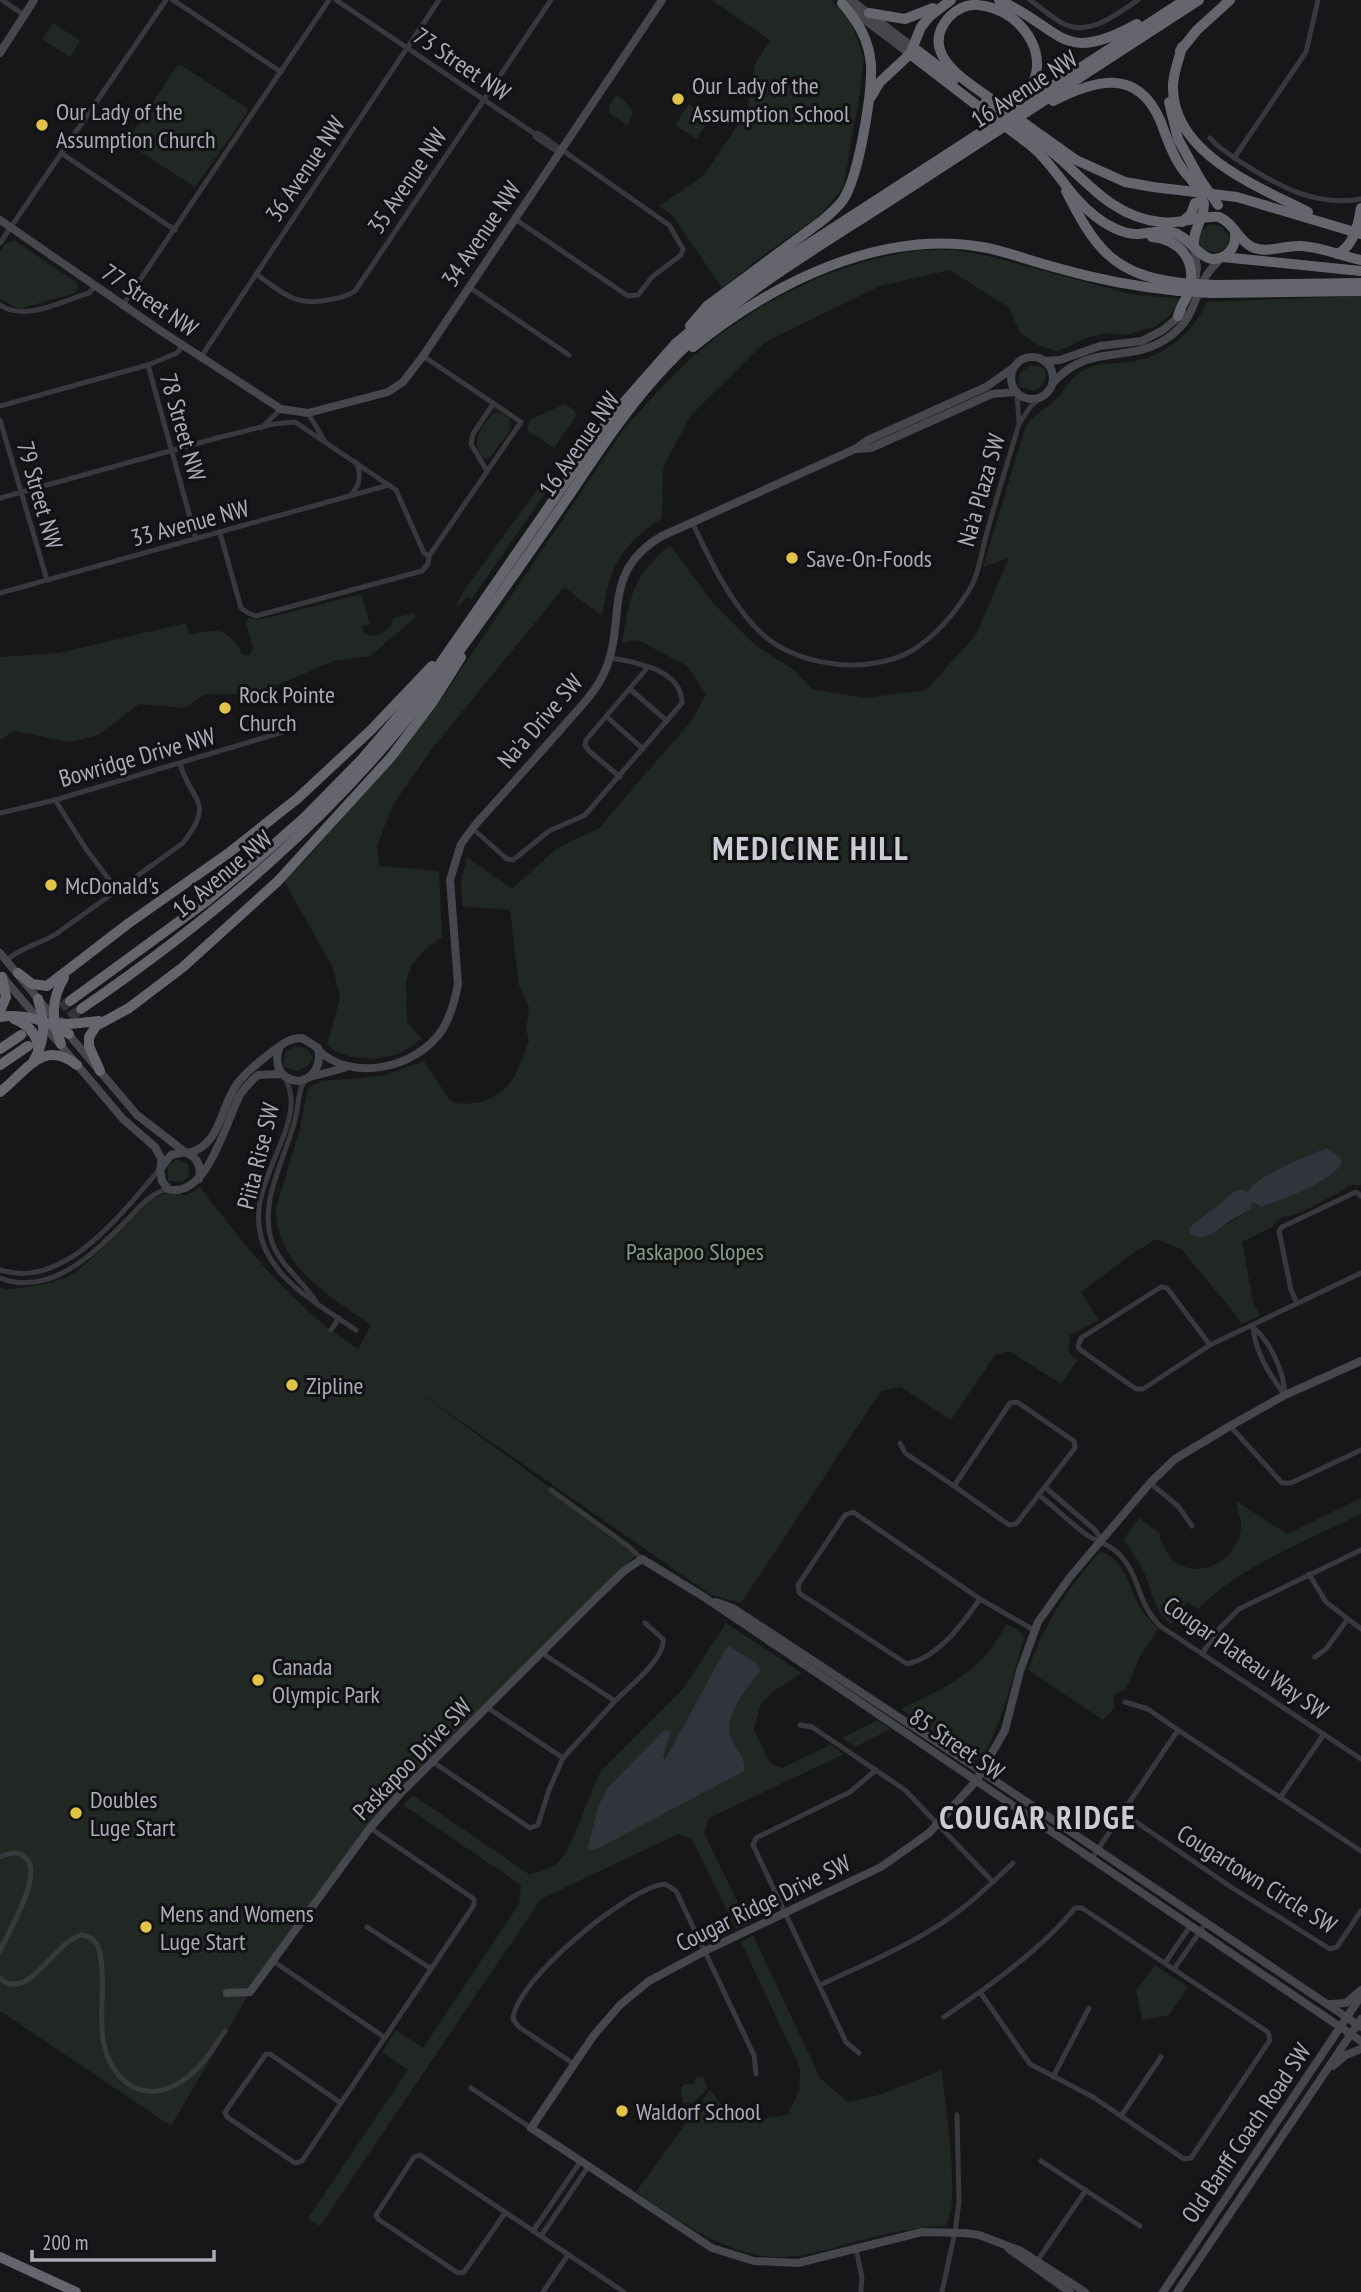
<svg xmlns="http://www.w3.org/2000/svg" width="1361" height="2292" font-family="'PT Sans Narrow',sans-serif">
	<rect width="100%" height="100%" fill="#171618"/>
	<g fill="#212823" fill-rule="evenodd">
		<polygon points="711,0 832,0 851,22 864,59 861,86 843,188 818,217 765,254 722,288 673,216 659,206 703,176 747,112 755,64 770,40"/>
		<polygon points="53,23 80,41 70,57 42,39"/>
		<polygon points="181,65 247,108 247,113 195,187 133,147 129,138 176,67"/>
		<polygon points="616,95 624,100 633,112 628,125 609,113 609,106"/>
		<polygon points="689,104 710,119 696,139 675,125"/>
		<polygon points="1210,224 1220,226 1230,237 1226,247 1219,252 1205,251 1198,242 1200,232"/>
		<polygon points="14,240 76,282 78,288 75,293 19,309 0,299 0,251 5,244"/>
		<path d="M922 250H956L988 256 1131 294 1181 299 1170 315 1155 327 1126 335 1106 333 1085 338 1066 348 1056 351 1038 345 1020 333 1009 308 950 270 880 286 765 342 691 415 663 467 662 518C619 547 610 566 602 616L564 587 431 750 393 805 377 846 379 866 439 871 442 937 424 950 411 966 406 982 407 1022 422 1039C415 1043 409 1049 402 1052 380 1062 345 1061 327 1045L340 998 333 968 284 881 311 854 433 711 624 429C649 401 674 372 703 348 765 297 842 260 922 250Z"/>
		<path d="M1361 296V1185H1350L1340 1192 1300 1213 1280 1218 1272 1227 1242 1242 1253 1301 1260 1316 1241 1324 1236 1315 1181 1249 1156 1239 1129 1256 1081 1292 1099 1320 1070 1335 1068 1349 1073 1357 1078 1360 1061 1384 1009 1351 995 1355 951 1420 901 1387 881 1391 741 1603 711 1595 409 1385 529 1472 637 1554 400 1794 250 1992 171 2126 0 2011V1287L5 1290 34 1286 54 1282 73 1274 89 1261 152 1199 168 1193 187 1195 200 1187C245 1246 294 1309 358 1349L371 1325C328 1295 276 1266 276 1208L300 1128 308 1088 322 1081 382 1076 424 1061 449 1099 456 1103 464 1104 481 1102 493 1097 505 1089 515 1076 529 1041 526 1029 529 1007 519 986 510 910 462 906 461 883 467 857 512 889 557 848 598 829 692 720 706 694 687 666 638 640 622 643C630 596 632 577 670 545L713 603 755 645 794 670 812 689 865 698 926 690 976 635 1009 558 983 567 1026 425C1037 412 1043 411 1054 401 1068 389 1067 378 1088 368 1101 362 1116 364 1130 362 1165 357 1193 333 1207 302ZM1327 1148 1318 1181 1307 1188 1261 1207 1252 1202 1248 1211 1222 1227H1190L1235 1191 1248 1192 1292 1165Z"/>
		<polygon points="1031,365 1044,368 1046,376 1043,385 1034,391 1018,386 1020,373"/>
		<polygon points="565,404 575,411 576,416 554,448 527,430 530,419"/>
		<path d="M500 412 509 418 511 428 490 458 485 459C468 443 481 429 492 414Z"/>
		<polygon points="544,480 553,482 471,600 467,597 459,606 456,605 463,592"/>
		<path d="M361 594 370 624 362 626 363 631 369 636 381 634 392 625 393 618 415 613V618L370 656 334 661 275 686 268 705 244 694H206L184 708 139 704 98 735 70 742 14 731 0 740V657L59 653 186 623 189 635C219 628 227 627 243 655H250L253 648 246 622 248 618 259 620Z"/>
		<polygon points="294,1046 306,1048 313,1058 309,1065 298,1071 283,1067 285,1053"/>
		<polygon points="177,1159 188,1164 189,1176 183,1182 168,1181 168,1166"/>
		<path d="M1361 1498V1514C1314 1537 1232 1570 1199 1609L1187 1602 1171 1625C1152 1609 1152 1587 1141 1566 1136 1556 1128 1548 1124 1539L1139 1518 1161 1534 1159 1537C1163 1543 1166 1552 1170 1557 1195 1584 1238 1561 1241 1528 1242 1520 1237 1509 1236 1501L1287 1534Z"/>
		<path d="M1102 1552C1124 1560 1128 1583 1137 1602 1143 1613 1150 1621 1158 1629L1140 1656 1126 1689 1115 1694 1113 1701 1114 1708 1103 1720 1028 1670C1046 1621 1064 1594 1098 1554Z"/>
		<path d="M726 1623 802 1673 772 1692 760 1706 754 1730 770 1763 782 1768 830 1745 844 1754 709 1818 704 1833 748 1924 736 1929 692 1839 678 1834 541 1899 320 2226 308 2218 408 2070 382 2052 396 2030 423 2048 519 1904 521 1885 403 1805 413 1795 530 1875C538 1872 549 1869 556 1864 572 1853 589 1792 601 1771L683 1689Z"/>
		<path d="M1007 1624 1020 1631 1024 1638C1017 1660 995 1755 976 1760L901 1709C932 1694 962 1681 985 1656 994 1646 1000 1634 1007 1624Z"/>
		<polygon points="877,1720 891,1729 855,1747 842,1738"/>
		<path d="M753 1935 820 2078 848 2102 879 2095 942 2070C944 2101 962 2205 945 2226 897 2227 854 2244 808 2254 742 2269 688 2226 636 2192L710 2090C735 2126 747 2122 787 2115L799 2092 800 2068 741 1942Z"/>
		<polygon points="1155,1965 1188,1987 1169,2015 1142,2020 1136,1991"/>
		<polygon points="697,2077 704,2078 707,2089 693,2103 683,2103 681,2087 685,2084 693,2084"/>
	</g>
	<g fill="#30353d">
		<path d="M1327 1148 1341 1158V1165C1322 1186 1288 1197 1261 1207L1252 1202 1251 1209C1245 1213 1237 1216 1230 1221 1217 1229 1203 1246 1189 1232L1190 1227 1235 1191 1242 1190 1248 1192C1253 1177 1310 1155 1327 1148Z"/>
		<path d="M729 1646 755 1662 760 1670C748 1688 721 1717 732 1740 737 1750 746 1759 744 1771L599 1848 592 1850 588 1848 598 1807 607 1789 664 1730 671 1731 663 1757 665 1760 725 1650Z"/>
	</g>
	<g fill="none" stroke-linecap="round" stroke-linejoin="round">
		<g stroke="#343438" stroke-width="10" stroke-dasharray="10 5" stroke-linecap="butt">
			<polyline points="57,1026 81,1009"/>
			<polyline points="24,1033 70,1001"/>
		</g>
		<g stroke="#38383d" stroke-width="5">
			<polyline points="2,0 24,15"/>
			<polyline points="173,0 281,72"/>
			<polyline points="336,0 535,134 538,133 669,225 683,249 681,255 652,277 638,295 628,296 515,219"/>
			<path d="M1030 0C1040 7 1051 17 1062 23 1089 38 1116 14 1138 0"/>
			<polyline points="535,134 535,137 556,151 560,151"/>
			<path d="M1210 138C1219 149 1232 156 1244 164 1280 187 1317 207 1361 199"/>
			<polyline points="61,153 175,230"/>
			<polyline points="1234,158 1306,52 1318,0"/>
			<polyline points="0,243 166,0"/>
			<path d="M256 274C282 292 294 307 328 300 338 298 346 297 355 291L551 0"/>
			<polyline points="469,287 569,355"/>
			<path d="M0 305C26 322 62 301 89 293L95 286"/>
			<polyline points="123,305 329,0"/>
			<polyline points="201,357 439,0"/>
			<polyline points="148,365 196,539"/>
			<polyline points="1017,394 1019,422"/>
			<polyline points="0,406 148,365 177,353 183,345"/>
			<polyline points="308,413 324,440"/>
			<polyline points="0,420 47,580"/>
			<polyline points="261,428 281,409"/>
			<polyline points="487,471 471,444 473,434 493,404"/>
			<path d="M351 495C360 485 362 475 356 462"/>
			<polyline points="0,498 217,438 273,424 295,422 396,490 424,553 429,556"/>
			<path d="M692 522C710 560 729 601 759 631 794 667 870 676 913 650 935 636 954 614 968 592 978 578 981 554 986 536 996 499 1008 461 1019 424L1030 407 1040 398"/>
			<polyline points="220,533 241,608 248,613 256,616 422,571 428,564 429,556 521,422 423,356"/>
			<polyline points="0,593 389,485"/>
			<polyline points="630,689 667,721"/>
			<polyline points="607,717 643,749"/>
			<polyline points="620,777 589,751 585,745 586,740 648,667"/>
			<polyline points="55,800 86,849 117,890"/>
			<polyline points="0,813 55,800 283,732"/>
			<path d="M472 828 507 859 513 860 549 831 585 815 682 703C682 669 634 662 610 658"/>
			<path d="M6 961C19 948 40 944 56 934L183 843C216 801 191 802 180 764"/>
			<path d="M285 1078C294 1095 292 1111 286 1129 278 1153 265 1177 260 1201 248 1267 310 1299 356 1330"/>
			<path d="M306 1079C297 1091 299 1106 295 1120 285 1160 257 1203 273 1245 283 1269 306 1283 318 1305"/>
			<path d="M0 1270C65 1291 122 1212 160 1169"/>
			<path d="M0 1278C51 1297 93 1254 126 1221 139 1208 150 1193 168 1189"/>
			<polyline points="1297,1303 1291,1290 1279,1231 1282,1227 1356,1192 1361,1196"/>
			<path d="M1253 1327C1271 1343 1284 1371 1285 1395"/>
			<path d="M1253 1327C1255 1351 1270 1376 1285 1395"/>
			<polyline points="331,1330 339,1318"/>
			<polyline points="1210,1345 1167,1288 1161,1287 1081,1338 1078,1346 1079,1349 1136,1389 1143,1389 1210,1345 1361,1273"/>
			<polygon points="1017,1402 1074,1441 1075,1448 1016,1524 1009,1525 954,1486 1010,1403"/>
			<polyline points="1230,1426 1282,1483 1291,1483 1361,1450"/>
			<polyline points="900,1443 905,1453 954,1486"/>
			<polyline points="1150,1483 1178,1506 1192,1526"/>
			<polyline points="1046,1488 1095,1530 1102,1540"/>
			<polyline points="551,1490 628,1546 642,1559"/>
			<path d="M1040 1496C1056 1508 1071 1524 1087 1535 1098 1542 1110 1544 1120 1555 1140 1576 1137 1603 1160 1626L1361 1759"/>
			<polyline points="1309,1574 1326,1602 1361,1629"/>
			<path d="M980 1599C962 1624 939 1657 907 1664L799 1593 798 1585 845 1515 853 1512 980 1599 1034 1630"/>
			<polyline points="1202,1654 1218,1630 1239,1609 1361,1550"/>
			<polyline points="1315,1657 1326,1649 1347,1620"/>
			<path d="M615 1701C628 1688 666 1658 663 1639L645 1623"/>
			<polyline points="1125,1702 1148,1709 1178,1730"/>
			<polyline points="488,1708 563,1758"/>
			<polyline points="800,1725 812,1727 905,1790 993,1882"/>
			<polyline points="433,1762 530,1828 538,1825 549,1790 563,1758 615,1701 542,1653"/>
			<polyline points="1280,1798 1324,1734"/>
			<polyline points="1123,1813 1231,1887 1330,1949 1337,1947 1361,1911"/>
			<path d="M0 1857C9 1853 18 1850 26 1858 44 1874 8 1932 0 1951"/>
			<polyline points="1092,1858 1178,1730 1361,1851"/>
			<path d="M1075 1908H1082L1268 2032 1270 2040 1191 2158 1184 2159 1093 2097 1030 2064 980 1992C1014 1967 1048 1941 1075 1908Z"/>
			<polyline points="367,1927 430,1968"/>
			<polyline points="273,1961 384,2037"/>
			<polyline points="1165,1963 1191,1925"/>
			<polyline points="1174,1969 1206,1923"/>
			<path d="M0 1978C27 2005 56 1939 82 1935 92 1937 98 1943 100 1953 106 1980 99 2011 103 2039 110 2085 149 2108 188 2077 204 2064 214 2047 225 2031"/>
			<path d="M820 1985C861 1966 904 1948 942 1923 968 1906 990 1885 1013 1863"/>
			<polyline points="944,2017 980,1992"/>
			<polyline points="859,2053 846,2042 753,1845 756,1838 850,1792 876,1770"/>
			<path d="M574 2064 519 2027 513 2019C515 1981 628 1887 665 1884L676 1891 754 2055 756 2074"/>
			<polyline points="1053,2077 1089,2008"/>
			<polyline points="471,2088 531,2128"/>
			<polyline points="341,2103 270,2054 266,2054 225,2112 227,2117 295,2163 302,2161 474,1905 474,1899 370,1828"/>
			<polyline points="1121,2116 1161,2057"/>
			<polyline points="1041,2161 1140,2226"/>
			<polyline points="505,2213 464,2272 458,2273 378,2219 376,2215 414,2157 420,2155 624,2292"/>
			<polyline points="533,2231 580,2162"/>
			<polyline points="541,2236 588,2167"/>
			<polyline points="856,2249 862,2277 861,2292"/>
			<polyline points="1035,2264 1086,2190"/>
			<polyline points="543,2292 568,2255"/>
			<polyline points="942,2292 955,2232 959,2202 957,2115"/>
		</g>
		<g stroke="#46474d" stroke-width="8">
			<polyline points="851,0 914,48"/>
			<polyline points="849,8 910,54"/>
			<polyline points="0,53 34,0"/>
			<polyline points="0,220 161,331 281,409 308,413 388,392 403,382 423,356 662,0"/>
			<polyline points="1194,246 1197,268 1194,288"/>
			<circle cx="1032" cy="378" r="21"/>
			<polyline points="1044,361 1060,360 1100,346 1142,341 1163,330 1183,313"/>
			<path d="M1052 384C1090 340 1129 366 1169 337 1193 320 1193 302 1205 278 1209 270 1216 264 1222 257"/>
			<polyline points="858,449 871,448 992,394 1015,392"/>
			<polyline points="0,953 54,1018"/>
			<polyline points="2,976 123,1119 155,1147 161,1158 161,1165"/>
			<polyline points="65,1030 137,1115 185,1152"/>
			<path d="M318 1050C352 1083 417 1068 442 1030 451 1016 455 1000 458 984L450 880 461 844 475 825C504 793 533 761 561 729 576 711 594 695 604 673 628 621 599 573 662 536L855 449 868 440 986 387 1013 368"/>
			<polyline points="310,1077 344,1068"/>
			<path d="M188 1153C221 1146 220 1107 237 1084 247 1071 260 1061 273 1051 283 1044 289 1038 302 1038L318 1048C321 1063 316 1077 300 1081 279 1080 273 1064 280 1046"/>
			<path d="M199 1179C202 1166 197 1157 185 1152L171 1155 160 1169 162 1181 168 1189C207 1200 226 1121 240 1095 245 1087 251 1081 258 1075L281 1074"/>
			<polyline points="716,1602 733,1608 982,1772 1361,2027"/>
			<polyline points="227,1993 250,1992 370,1828 400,1794 595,1599 624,1571 642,1559 704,1597 851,1696 1361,2041"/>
			<polyline points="1331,2004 1346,2003 1361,1990"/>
			<polyline points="1333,2066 1346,2055 1361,2049"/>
			<polyline points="1009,2249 1070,2292"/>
			<polyline points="1085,2292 1021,2251 979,2235 965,2233 922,2232 798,2263 754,2261 712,2248 531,2128 594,2035 620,2005 649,1981 705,1951 881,1867 929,1833 976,1781 1005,1730 1020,1671 1038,1622 1070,1577 1150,1483 1175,1459 1230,1426 1285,1395 1361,1361"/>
			<polyline points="1163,2292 1361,1996"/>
			<polyline points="1177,2292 1361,2019"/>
		</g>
		<g stroke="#64656d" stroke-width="10">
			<path d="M999 0C1063 29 1061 66 1137 24"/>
			<polyline points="869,13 905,19 933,8"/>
			<path d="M1182 47C1179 59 1174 71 1173 84 1170 153 1257 186 1308 212"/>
			<polyline points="914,48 955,79"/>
			<polyline points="1180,51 1197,30 1230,0"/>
			<polyline points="910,54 979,107"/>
			<polyline points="871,97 880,82 910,54 921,27 930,16 951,0"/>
			<path d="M991 99C966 81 917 53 949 17 957 9 967 4 978 5 1026 9 1060 67 1018 102"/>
			<path d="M1053 101C1094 80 1137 67 1160 120 1168 140 1174 162 1190 178"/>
			<polyline points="1169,102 1178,139 1200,179"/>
			<polyline points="1041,135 1076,160 1125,182 1153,187 1237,197 1361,234"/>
			<path d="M1032 137C1077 165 1103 216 1160 222 1181 225 1200 215 1219 217 1234 223 1238 240 1252 247 1267 254 1285 245 1301 246 1322 247 1341 256 1361 260"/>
			<path d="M1025 141C1053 161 1067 195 1095 216 1106 225 1124 235 1139 234 1150 233 1161 230 1172 232 1192 236 1203 271 1226 255 1234 249 1236 240 1235 231"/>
			<path d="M1066 191C1095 248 1113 275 1181 283"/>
			<polyline points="1182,222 1191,214 1195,203"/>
			<path d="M1152 237C1182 240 1197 262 1189 291 1186 300 1180 307 1178 316"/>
			<path d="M1194 246C1192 230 1204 220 1204 204"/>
			<path d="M1337 254C1354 246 1358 225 1361 208"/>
			<polyline points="1222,257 1361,271"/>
			<polyline points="1215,285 1361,283"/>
			<polyline points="1212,293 1361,291"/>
			<path d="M690 326 707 306 823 220C830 214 838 207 843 200 859 176 872 95 871 65 869 39 858 22 842 3"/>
			<path d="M693 347C771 284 879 229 982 247 1006 251 1030 261 1054 267 1095 279 1137 287 1179 291"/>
			<polyline points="18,973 32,984 47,986 129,923 230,852 298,798 371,730 432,666"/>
			<polyline points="70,1001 207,901 252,864 305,817 362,759 428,681 611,417 676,343 750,282 1185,0"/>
			<path d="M81 1009C212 919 334 817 430 690 478 628 523 562 568 497 599 451 630 403 669 363 733 296 814 250 891 200 994 133 1096 67 1199 0"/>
			<polyline points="0,1011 6,997 2,977"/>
			<path d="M0 1017C25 1013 48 1021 69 1034"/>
			<path d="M14 1019C27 1024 37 1033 38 1048"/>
			<polyline points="52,1023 70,1024 99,1021"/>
			<path d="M61 1044C52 1020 50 1001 64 978"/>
			<polyline points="0,1049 21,1035"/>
			<path d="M34 1060C46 1039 45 1022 38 999"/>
			<polyline points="0,1065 28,1046"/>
			<polyline points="100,1071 89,1046 89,1037 96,1026 129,1008 183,967 278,881 391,757 432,703 461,657"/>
			<path d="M0 1092C27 1071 43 1038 77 1065"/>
			<polyline points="0,2257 76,2292"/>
		</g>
		<g stroke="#64656d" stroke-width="10">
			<polyline points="991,99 1038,133"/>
			<polyline points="985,103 1032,137"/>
			<polyline points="979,107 1025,141"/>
			<polyline points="1190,178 1199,191 1204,204"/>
			<polyline points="1200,179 1218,205"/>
			<polyline points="1181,283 1215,285"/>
			<polyline points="1179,291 1212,293"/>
		</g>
	</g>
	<g fill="#e3c343" stroke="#121113" stroke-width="2.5">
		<circle cx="678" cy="99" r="7"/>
		<circle cx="42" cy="125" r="7"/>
		<circle cx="792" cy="558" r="7"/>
		<circle cx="225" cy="708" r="7"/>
		<circle cx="51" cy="885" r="7"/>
		<circle cx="292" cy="1385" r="7"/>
		<circle cx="258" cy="1680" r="7"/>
		<circle cx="76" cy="1813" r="7"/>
		<circle cx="146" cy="1927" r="7"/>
		<circle cx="622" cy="2111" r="7"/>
	</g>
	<g text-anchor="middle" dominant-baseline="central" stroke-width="6" stroke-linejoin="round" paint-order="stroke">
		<g font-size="24" fill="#aaacb7" stroke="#121113">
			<text transform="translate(462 64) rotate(34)">73 Street NW</text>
			<text transform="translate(1024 89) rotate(-33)">16 Avenue NW</text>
			<text transform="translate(305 169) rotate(-56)">36 Avenue NW</text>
			<text transform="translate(407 181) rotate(-56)">35 Avenue NW</text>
			<text transform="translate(481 234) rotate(-56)">34 Avenue NW</text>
			<text transform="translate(150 300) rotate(34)">77 Street NW</text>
			<text transform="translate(183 427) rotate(74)">78 Street NW</text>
			<text transform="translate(579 444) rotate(-55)">16 Avenue NW</text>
			<text transform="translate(981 490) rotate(-74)">Na'a Plaza SW</text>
			<text transform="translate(40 495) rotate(74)">79 Street NW</text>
			<text transform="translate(190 523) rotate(-15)">33 Avenue NW</text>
			<text transform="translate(540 721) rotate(-49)">Na'a Drive SW</text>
			<text transform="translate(137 757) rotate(-16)">Bowridge Drive NW</text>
			<text transform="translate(222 874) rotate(-40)">16 Avenue NW</text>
			<text transform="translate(258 1156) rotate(-76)">Piita Rise SW</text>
			<text transform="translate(1246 1658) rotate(35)">Cougar Plateau Way SW</text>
			<text transform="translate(957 1744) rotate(34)">85 Street SW</text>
			<text transform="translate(412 1759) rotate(-46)">Paskapoo Drive SW</text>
			<text transform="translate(1257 1879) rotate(32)">Cougartown Circle SW</text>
			<text transform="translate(763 1903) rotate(-26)">Cougar Ridge Drive SW</text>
			<text transform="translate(1246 2133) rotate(-56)">Old Banff Coach Road SW</text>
		</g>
		<g font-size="24" fill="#aaacb7" stroke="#121113" text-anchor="start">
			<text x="692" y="85">Our Lady of the<tspan x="692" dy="28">Assumption School</tspan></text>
			<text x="56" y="111">Our Lady of the<tspan x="56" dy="28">Assumption Church</tspan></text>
			<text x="806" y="558">Save-On-Foods</text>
			<text x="239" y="694">Rock Pointe<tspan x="239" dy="28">Church</tspan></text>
			<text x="65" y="885">McDonald's</text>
			<text x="306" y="1385">Zipline</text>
			<text x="272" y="1666">Canada<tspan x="272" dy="28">Olympic Park</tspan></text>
			<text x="90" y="1799">Doubles<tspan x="90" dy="28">Luge Start</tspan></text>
			<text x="160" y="1913">Mens and Womens<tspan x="160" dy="28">Luge Start</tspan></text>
			<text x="636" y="2111">Waldorf School</text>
		</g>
		<g font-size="24" fill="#82a088" stroke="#121113">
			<text x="695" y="1251">Paskapoo Slopes</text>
		</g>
		<g font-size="32" font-weight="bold" letter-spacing="2" fill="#cacbd3" stroke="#121113">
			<text x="811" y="848">MEDICINE HILL</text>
			<text x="1038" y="1817">COUGAR RIDGE</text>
		</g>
	</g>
	<path d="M32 2250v10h182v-10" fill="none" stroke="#aaacb7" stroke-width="3.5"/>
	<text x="42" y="2250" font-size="21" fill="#aaacb7" stroke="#121113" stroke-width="5" paint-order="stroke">200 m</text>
</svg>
